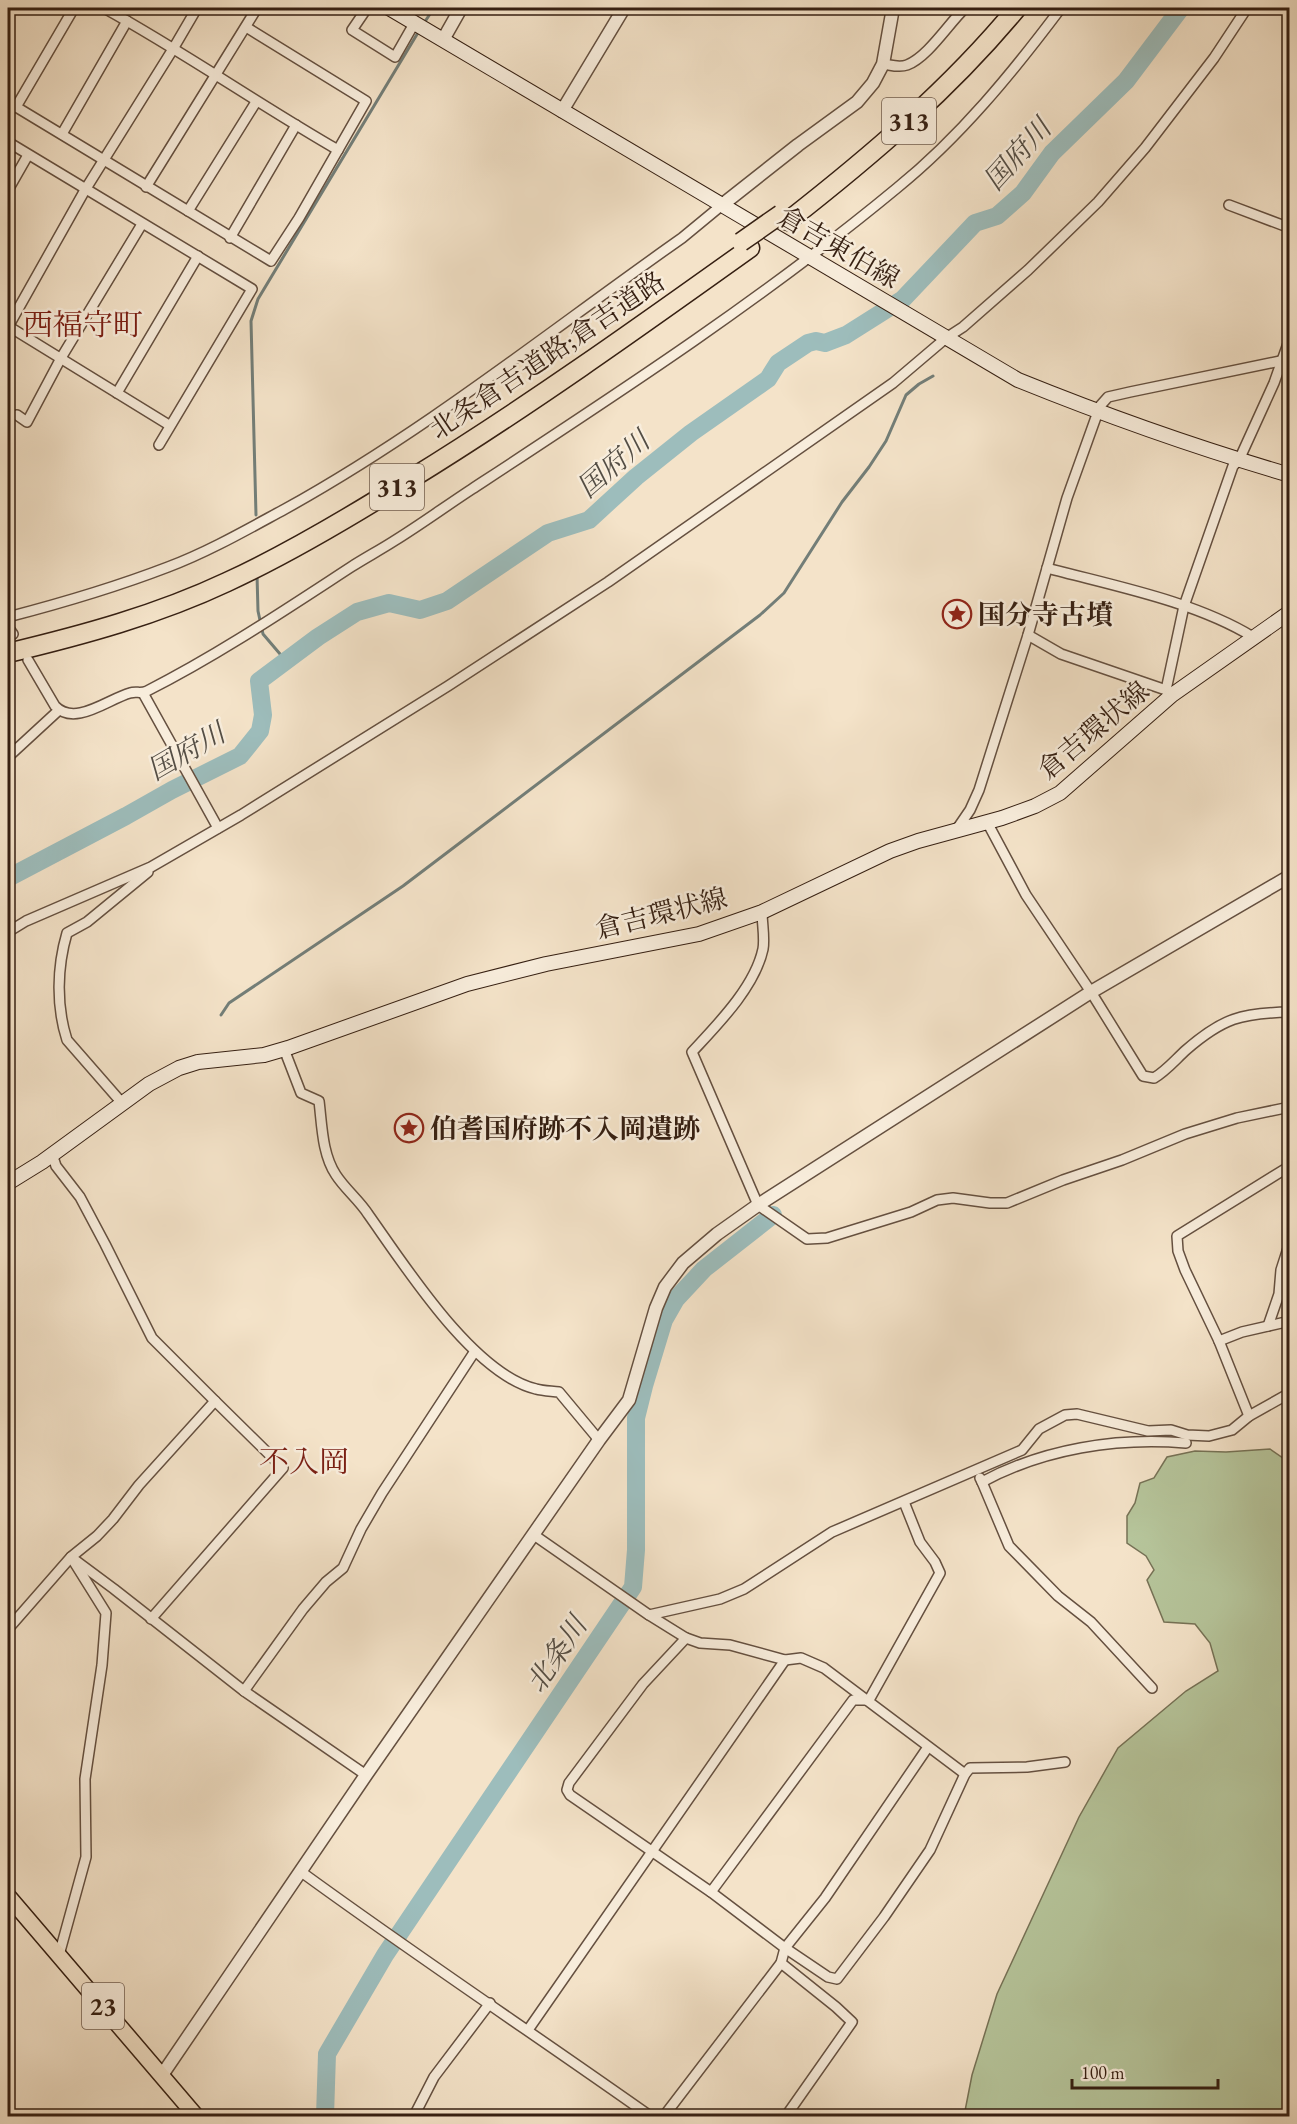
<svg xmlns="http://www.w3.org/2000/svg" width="1297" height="2124" font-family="'EB Garamond','Noto Serif JP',serif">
	<rect width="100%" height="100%" fill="#f4e3c9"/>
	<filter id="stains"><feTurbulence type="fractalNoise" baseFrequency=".00333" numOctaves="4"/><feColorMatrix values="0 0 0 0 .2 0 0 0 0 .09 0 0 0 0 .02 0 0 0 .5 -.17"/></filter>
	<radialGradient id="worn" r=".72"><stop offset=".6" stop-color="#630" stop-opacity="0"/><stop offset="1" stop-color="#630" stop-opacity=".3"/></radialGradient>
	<polygon fill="#b6c59b" stroke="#767256" stroke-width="1.5" points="1270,1449 1290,1463 1289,2116 964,2116 972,2075 997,1994 1079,1817 1118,1748 1186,1691 1218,1671 1210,1643 1195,1624 1164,1622 1147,1580 1154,1570 1146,1556 1127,1543 1127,1516 1135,1503 1140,1483 1154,1478 1167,1457 1195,1451 1226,1452"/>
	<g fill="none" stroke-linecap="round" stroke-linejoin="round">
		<g stroke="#737e78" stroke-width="3">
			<polyline points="424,23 434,8"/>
			<polyline points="256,515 251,321 258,299 419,31"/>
			<polyline points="257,575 258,611 263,634 286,661"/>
			<polyline points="221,1015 229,1003 403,886 760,615 784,593 842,502 869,467 886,441 906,395 919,384 933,376"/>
		</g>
		<g stroke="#9dbdbc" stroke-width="18">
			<polyline points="8,878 126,816 172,790 240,756 260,731 263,715 259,681 318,637 357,612 389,603 420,610 447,601 548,533 589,520 636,477 691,433 768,379 778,363 808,343 816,341 825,343 846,335 903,299 975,223 997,216 1023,193 1052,153 1126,81 1181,8"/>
			<polyline points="325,2116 327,2054 385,1955 633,1587 636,1550 636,1418 644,1386 664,1320 676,1299 704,1269 773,1215"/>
		</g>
		<g stroke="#655040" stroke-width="12">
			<g id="minor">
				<path d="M104 8C184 52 258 104 338 150"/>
				<polyline points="367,8 352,30 395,57 415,22"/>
				<polyline points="1283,8 1290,9"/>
				<path d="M883 64C891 65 899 68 907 65 928 57 949 23 965 8"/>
				<polyline points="8,102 271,261 299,218 366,101 246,27"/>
				<polyline points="16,107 74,8"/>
				<polyline points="62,134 127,21"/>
				<polyline points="8,142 252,289 159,445"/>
				<polyline points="146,187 257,8"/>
				<polyline points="8,190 28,155"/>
				<polyline points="1229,205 1290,228"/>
				<polyline points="188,211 256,102"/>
				<polyline points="230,238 296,125"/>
				<polyline points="8,326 169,425"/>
				<polyline points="8,327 85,190 173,49 197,8"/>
				<polyline points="117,393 198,256"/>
				<polyline points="17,415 27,422 61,358 142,224"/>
				<path d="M1047 568C1114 586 1194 601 1253 637"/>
				<path d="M8 617C62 603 116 587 168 567 208 552 248 529 285 509 426 431 551 330 682 238L722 205"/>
				<polyline points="8,627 13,634"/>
				<polyline points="1028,635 1061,654 1166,690 1169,693"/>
				<path d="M28 660 55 706C75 727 108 699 130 693 136 691 141 694 147 691 218 655 285 610 351 567 365 558 380 550 394 541 420 525 446 506 472 489 617 394 763 299 897 188 960 137 1013 72 1061 8"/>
				<polyline points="1166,690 1184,606 1233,466 1239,460 1274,383 1290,338"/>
				<polyline points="143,693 218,828"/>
				<polyline points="8,757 59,710"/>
				<path d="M987 822 1026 895 1091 992 1143 1076 1154 1078C1166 1071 1176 1059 1186 1050 1223 1018 1241 1013 1290 1012"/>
				<polyline points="957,829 970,810 979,790 1028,635 1067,498 1100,406 1108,397 1130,392 1290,359"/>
				<path d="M762 912C762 923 765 938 763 949 755 987 717 1025 692 1052L758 1205 807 1239 827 1238 911 1212 937 1200 953 1198 990 1203H1007L1063 1180 1122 1160 1185 1134 1237 1118 1290 1107"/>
				<polyline points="8,932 26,921 151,867 241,815 448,686 608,582 893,383 946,338 963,327 1028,270 1098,202 1145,148 1214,58 1247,8"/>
				<path d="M284 1049 301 1093 319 1101C322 1125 322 1154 336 1175 345 1189 359 1200 368 1214 405 1266 473 1374 536 1389 543 1391 551 1391 559 1392L599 1440"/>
				<path d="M122 1103 67 1040C56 1006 57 967 67 933L87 922 148 872"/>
				<polyline points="1268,1326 1279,1294 1281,1270 1290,1242"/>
				<polyline points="1219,1341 1242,1332 1290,1321"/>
				<polyline points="1249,1416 1219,1341 1185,1270 1178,1251 1177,1236 1290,1166"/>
				<path d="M980 1478 982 1482C1043 1449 1117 1437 1186 1443"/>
				<polyline points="982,1482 1009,1546 1058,1596 1091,1622 1152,1688"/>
				<polyline points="534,1535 649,1615 686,1638 700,1643 730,1645 785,1660 801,1658 824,1668 965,1774"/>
				<polyline points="75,1560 114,1589 244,1691 366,1775"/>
				<polyline points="649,1615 720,1599 744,1589 832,1532 1022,1450 1039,1429 1065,1415 1077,1414 1148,1431 1171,1430 1187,1435 1209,1436 1232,1430 1249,1416 1290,1393"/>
				<polyline points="151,1619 283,1468 215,1401"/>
				<polyline points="8,1629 71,1557 97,1536 113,1519 139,1485 215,1401 152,1338 105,1244 80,1197 56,1166 52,1154"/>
				<polyline points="686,1638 643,1684 569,1783 567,1790 570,1795 711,1892 785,1948 828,1977 837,1979 884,1917 930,1850 965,1774 970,1768 1027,1767 1065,1762"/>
				<polyline points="244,1691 303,1609 326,1582 343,1568 361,1529 382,1493 475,1351"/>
				<polyline points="869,1700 940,1573 935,1562 920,1542 904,1502"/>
				<path d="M300 1871C415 1955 534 2034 650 2116"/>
				<polyline points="711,1892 853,1700 869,1700"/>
				<polyline points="59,1955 86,1857 85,1779 102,1665 106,1613 71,1557"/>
				<polyline points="781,1963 836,2007 852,2022 786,2116"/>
				<polyline points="528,2030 785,1660"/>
				<polyline points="414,2116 434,2077 490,2003"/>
				<polyline points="664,2116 781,1963 785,1948 825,1898 928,1747"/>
			</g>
		</g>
		<g stroke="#655040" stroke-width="15">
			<g id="tertiary">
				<polyline points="444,38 461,8"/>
				<polyline points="562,111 624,8"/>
				<polyline points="722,205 798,145 857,102 873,83 883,64 893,8"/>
				<polyline points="162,2075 366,1775 599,1440 629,1400 656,1308 665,1287 683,1263 717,1234 758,1205 1091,992 1290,876"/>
			</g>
		</g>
		<g stroke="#351f12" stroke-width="16">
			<g id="secondary">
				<path d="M389 8 1018 380C1107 416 1197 448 1290 475"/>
				<polyline points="8,1183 42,1162 149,1084 179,1068 198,1062 264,1055 288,1048 467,984 546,964 699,934 762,912 890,851 918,841 1002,818 1035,806 1060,793 1172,695 1290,612"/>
			</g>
		</g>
		<g stroke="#351f12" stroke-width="18">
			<polyline id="primary" points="8,1896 196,2116"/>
		</g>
		<g stroke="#351f12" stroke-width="21">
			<g id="motorway">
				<path d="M788 221C871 156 950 89 1017 8"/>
				<path d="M8 653C83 635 157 615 227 582 290 553 350 517 409 480 526 408 638 328 750 248"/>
			</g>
		</g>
		<use href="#minor" stroke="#f8eddc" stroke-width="9"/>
		<use href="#tertiary" stroke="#f8eddc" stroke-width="12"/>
		<use href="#secondary" stroke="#f8eddc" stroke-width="14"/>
		<use href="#primary" stroke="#f4e3c9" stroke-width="15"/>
		<use href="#motorway" stroke="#f4e3c9" stroke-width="18"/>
		<g stroke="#351f12" stroke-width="21" stroke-linecap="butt">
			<polyline id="motorway-bridge" points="741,242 781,214"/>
		</g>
		<use href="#motorway-bridge" stroke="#f4e3c9" stroke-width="18"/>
	</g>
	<defs>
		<g id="sight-ring" transform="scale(1.5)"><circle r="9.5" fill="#f8eddc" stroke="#8f2418" stroke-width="1.5"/><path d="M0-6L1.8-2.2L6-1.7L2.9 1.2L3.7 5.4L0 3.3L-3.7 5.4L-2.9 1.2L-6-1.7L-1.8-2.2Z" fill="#8f2418"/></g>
	</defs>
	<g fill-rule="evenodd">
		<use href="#sight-ring" x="957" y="614"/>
		<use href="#sight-ring" x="409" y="1128"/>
	</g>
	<g text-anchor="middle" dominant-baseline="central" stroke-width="5" stroke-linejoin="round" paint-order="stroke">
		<g fill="#f8eddc" stroke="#705d4f" stroke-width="1.5">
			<rect x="882" y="98" width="54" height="46" rx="4.5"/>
			<rect x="370" y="464" width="54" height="46" rx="4.5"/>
			<rect x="82" y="1983" width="42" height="46" rx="4.5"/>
		</g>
		<g font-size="26" font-weight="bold" fill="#351f12">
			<text x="909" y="121">313</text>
			<text x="397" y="487">313</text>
			<text x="103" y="2006">23</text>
		</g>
		<g font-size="27" fill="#351f12" stroke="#f8eddc">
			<text transform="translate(839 247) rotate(30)">倉吉東伯線</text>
			<text transform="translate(547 355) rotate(-34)">北条倉吉道路;倉吉道路</text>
			<text transform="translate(1093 730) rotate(-40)">倉吉環状線</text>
			<text transform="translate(661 913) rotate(-14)">倉吉環状線</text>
		</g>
		<g font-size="27" font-weight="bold" fill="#351f12" stroke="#f8eddc" text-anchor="start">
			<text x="978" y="614">国分寺古墳</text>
			<text x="430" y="1128">伯耆国府跡不入岡遺跡</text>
		</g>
		<g font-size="28" font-style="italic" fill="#544e45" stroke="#f8eddc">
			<text transform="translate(1017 154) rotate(-48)">国府川</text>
			<text transform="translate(613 464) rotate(-41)">国府川</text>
			<text transform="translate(186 751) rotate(-30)">国府川</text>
			<text transform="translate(556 1654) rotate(-56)">北条川</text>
		</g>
		<g font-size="30" fill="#7a1f14" stroke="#f8eddc">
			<text x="83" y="324">西福守町</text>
			<text x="304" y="1461">不入岡</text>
		</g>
	</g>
	<rect width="1297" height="2124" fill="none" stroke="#f4e3c9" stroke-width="30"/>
	<rect x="9" y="9" width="1279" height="2106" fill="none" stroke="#351f12" stroke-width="3"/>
	<rect x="15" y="15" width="1267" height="2094" fill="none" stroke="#351f12" stroke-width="1.5"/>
	<path d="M1072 2079v9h146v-9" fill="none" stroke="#351f12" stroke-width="3"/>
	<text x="1081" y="2079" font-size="18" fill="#351f12" stroke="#f8eddc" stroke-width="4.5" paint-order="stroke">100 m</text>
	<rect width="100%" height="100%" filter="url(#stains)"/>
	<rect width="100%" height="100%" fill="url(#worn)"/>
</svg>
